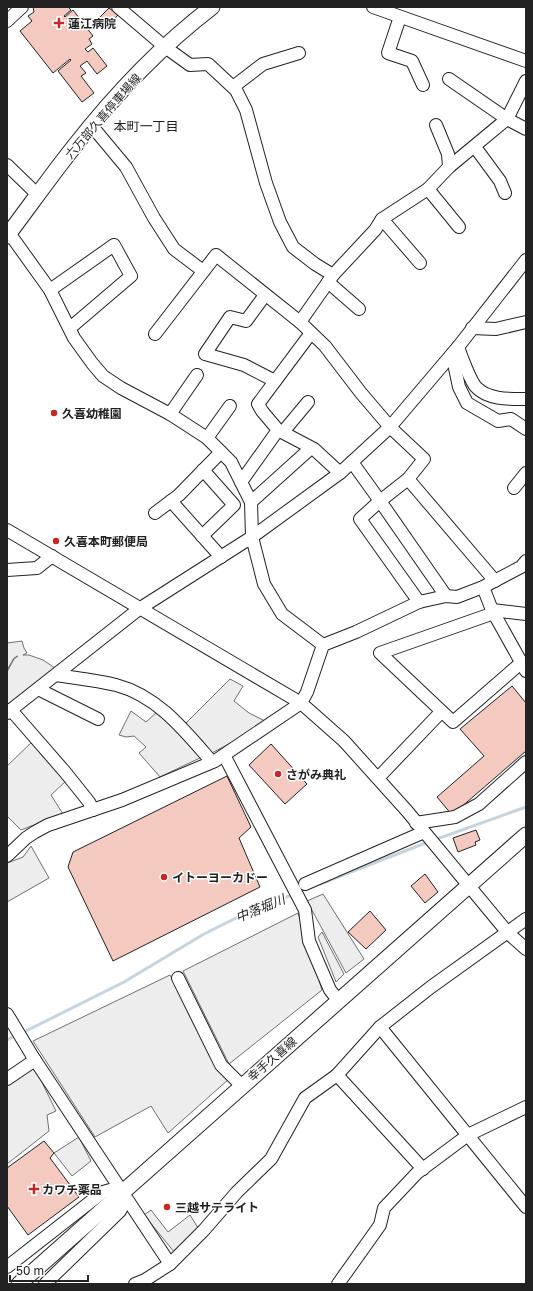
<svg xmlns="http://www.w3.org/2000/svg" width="533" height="1291" font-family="'Golos Text','Noto Sans JP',sans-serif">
	<rect width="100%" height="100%" fill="#fff"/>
	<g fill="#ededed" stroke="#6f6f6f">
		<polygon points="22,641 24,648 27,653 23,655 29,655 43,660 55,668 7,707 7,672 14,659 18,656 14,658 7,670 7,643"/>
		<polygon points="230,679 243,686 234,701 249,713 265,721 242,737 208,755 184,725"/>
		<polygon points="131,711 146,722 157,712 204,756 160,777 139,753 146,747 134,736 126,737 119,735"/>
		<polygon points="34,740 67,780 51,795 63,814 21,830 7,816 7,766"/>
		<polygon points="31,846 49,878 7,902 7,863 23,857"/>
		<polygon points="323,894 364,959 346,973 307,901"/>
		<polygon points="298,913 322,990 229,1064 183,971"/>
		<polygon points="322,932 344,974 336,982 318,937"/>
		<polygon points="170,975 229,1079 168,1133 151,1106 95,1137 33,1041"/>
		<polygon points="34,1066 56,1111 47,1115 49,1131 7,1164 7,1086"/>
		<polygon points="79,1137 91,1161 72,1176 54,1153"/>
		<polygon points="151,1210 168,1232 190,1215 200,1231 175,1253 144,1215"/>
	</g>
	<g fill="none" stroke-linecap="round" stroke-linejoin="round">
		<g stroke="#c7d3dd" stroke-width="3">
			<polyline points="434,840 526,807"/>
			<polyline points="320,884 428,842"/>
			<polyline points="22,1033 124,982 204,934 238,917 294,894"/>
			<polyline points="7,1040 17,1035"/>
		</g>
	</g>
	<g fill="#f3c9c0" stroke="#222">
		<polygon points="33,7 68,7 71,10 64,16 65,17 73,10 93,36 89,39 92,44 85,49 88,52 93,48 107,66 97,74 87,61 80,66 86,73 81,76 94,93 82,102 58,71 71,60 70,59 53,73 20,31 32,21 28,16 34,12"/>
		<polygon points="109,8 118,15 106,28 97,20"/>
		<polygon points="512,686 526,703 526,751 452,815 437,797 484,756 460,729"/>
		<polygon points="271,744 307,784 285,804 249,765"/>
		<polygon points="227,776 251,827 239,838 260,887 113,961 68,867 73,852"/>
		<polygon points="476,830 480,840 475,842 476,845 458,852 453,838"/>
		<polygon points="425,874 438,892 425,903 411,886"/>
		<polygon points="370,911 386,930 366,949 348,932"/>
		<polygon points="44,1141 54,1153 50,1158 79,1197 28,1235 7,1206 7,1168"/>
	</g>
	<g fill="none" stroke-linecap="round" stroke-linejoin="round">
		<g stroke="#222" stroke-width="14">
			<g id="minor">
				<polyline points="118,7 165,47 190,65 208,64 236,90 246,110 266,183 280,222 293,247 315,264 333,275"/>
				<polyline points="373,7 526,61"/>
				<polyline points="400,17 388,53 412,61 423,85"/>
				<polyline points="7,21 22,7"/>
				<polyline points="449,79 507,119 526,129"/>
				<polyline points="233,87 263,64 299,53"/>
				<polyline points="91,125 126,167 154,218 174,249 203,271"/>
				<polyline points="436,125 448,154 449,167"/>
				<polyline points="475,147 500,181 505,193"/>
				<polyline points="7,165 38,195"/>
				<polyline points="428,189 459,227"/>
				<polyline points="382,219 420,263"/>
				<polyline points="7,230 50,290 74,338 92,363 103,376 121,388 170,414 207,438 231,462 251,502 252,537 264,584 282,614 323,645"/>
				<polyline points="328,282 359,309"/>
				<polyline points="50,290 114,245 131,276 70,328"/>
				<polyline points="265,295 246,321 230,317 205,354 244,365 275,381"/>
				<polyline points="300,322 333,275 375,230 382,219 428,189 449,167 507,119 526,81"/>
				<polyline points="472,328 496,329 526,322"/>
				<polyline points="311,333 258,404 262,411 278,430 314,449 340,473"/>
				<polyline points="155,334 216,255 300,322 325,346 361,393 390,427 424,459 408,479 380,501 360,519 419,602"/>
				<path d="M458 347C461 356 471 382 476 387 488 400 510 399 526 399"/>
				<polyline points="452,354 459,387 467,403 498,421 511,419 526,429"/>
				<polyline points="170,414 197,375"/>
				<polyline points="283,432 308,402"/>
				<polyline points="207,438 230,406"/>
				<polyline points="352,462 380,501 446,596"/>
				<polyline points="408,479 495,581"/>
				<polyline points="241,482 278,430"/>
				<polyline points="514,488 526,473"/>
				<polyline points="171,501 221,557"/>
				<polyline points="251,502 311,448"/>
				<polyline points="155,513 179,495 221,452"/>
				<polyline points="7,530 301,703 344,741 407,811 508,933 526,949"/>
				<polyline points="202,536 234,505 203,470"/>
				<polyline points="7,570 37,568 52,556"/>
				<polyline points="483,587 492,610 526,671"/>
				<polyline points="492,610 526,614"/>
				<polyline points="494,613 380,653 453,722 522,662"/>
				<path d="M56 675C75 678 96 680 116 685 158 696 185 731 212 762"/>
				<polyline points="38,689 98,719"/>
				<polyline points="11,710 65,772 89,802 93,810"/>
				<polyline points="7,713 139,609 252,537 340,473 390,427 458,347 526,260"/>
				<polyline points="224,755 305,910 309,941 330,990 339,1001"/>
				<polyline points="378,778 441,712"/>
				<polyline points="416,823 455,817 479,804 526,762"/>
				<polyline points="7,856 26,838 35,832 48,825 122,800 215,761 301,703 307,692 323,645 356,632 419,602 446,596 457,597 483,587 521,567 526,561"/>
				<polyline points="305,884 424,832"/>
				<polyline points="178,978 221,1065 242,1086"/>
				<polyline points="7,1014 33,1057 170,1264"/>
				<polyline points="380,1027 526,1207"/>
				<polyline points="337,1075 423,1169"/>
				<polyline points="7,1079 35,1060"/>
				<polyline points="7,1267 103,1192 110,1190 123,1192 122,1207 120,1211 45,1284"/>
				<polyline points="135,1284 145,1280 170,1264 204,1230 237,1192 271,1159 305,1098 337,1075 380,1027 431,987 526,919"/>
				<polyline points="338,1284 380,1225 384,1208 417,1173 468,1135 526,1107"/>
			</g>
		</g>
		<g stroke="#222" stroke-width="17">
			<g id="major">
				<path d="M7 236C29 207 50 177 73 148 112 98 161 46 212 7"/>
				<polyline points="19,1284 526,835"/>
			</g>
		</g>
		<use href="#minor" stroke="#fff" stroke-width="12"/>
		<use href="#major" stroke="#fff" stroke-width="15"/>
	</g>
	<g fill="#c62828" stroke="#fff" stroke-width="1.5">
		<path d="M57 17h4v4h4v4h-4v4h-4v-4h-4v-4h4z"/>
		<circle cx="54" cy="413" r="4"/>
		<circle cx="56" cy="541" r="4"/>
		<circle cx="278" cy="774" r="4"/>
		<circle cx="164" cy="877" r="4"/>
		<path d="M32 1183h4v4h4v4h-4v4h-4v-4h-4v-4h4z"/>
		<circle cx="167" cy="1207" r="4"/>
	</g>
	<g text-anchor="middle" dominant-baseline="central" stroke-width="3" stroke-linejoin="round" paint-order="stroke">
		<g font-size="12" font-weight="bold" fill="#222" stroke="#fff" text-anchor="start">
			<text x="68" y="23">蓮江病院</text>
			<text x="62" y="413">久喜幼稚園</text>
			<text x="64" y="541">久喜本町郵便局</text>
			<text x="286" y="774">さがみ典礼</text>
			<text x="172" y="877">イトーヨーカドー</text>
			<text x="42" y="1189">カワチ薬品</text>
			<text x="175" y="1207">三越サテライト</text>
		</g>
		<g font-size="12" fill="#222" stroke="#fff">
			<text transform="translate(103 116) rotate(-49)">六万部久喜停車場線</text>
			<text transform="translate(272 1059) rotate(-41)">幸手久喜線</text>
		</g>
		<g font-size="13" fill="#222" stroke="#fff">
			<text x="146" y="126">本町一丁目</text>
		</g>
		<g font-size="13" font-style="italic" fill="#222" stroke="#fff">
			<text transform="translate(260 908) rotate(-22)">中落堀川</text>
		</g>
	</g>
	<rect width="533" height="1291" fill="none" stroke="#222222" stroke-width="16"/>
	<path d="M10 1275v6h78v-6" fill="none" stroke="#222222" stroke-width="2"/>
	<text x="16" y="1275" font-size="12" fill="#222222" stroke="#ffffff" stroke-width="3" paint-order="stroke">50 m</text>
</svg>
